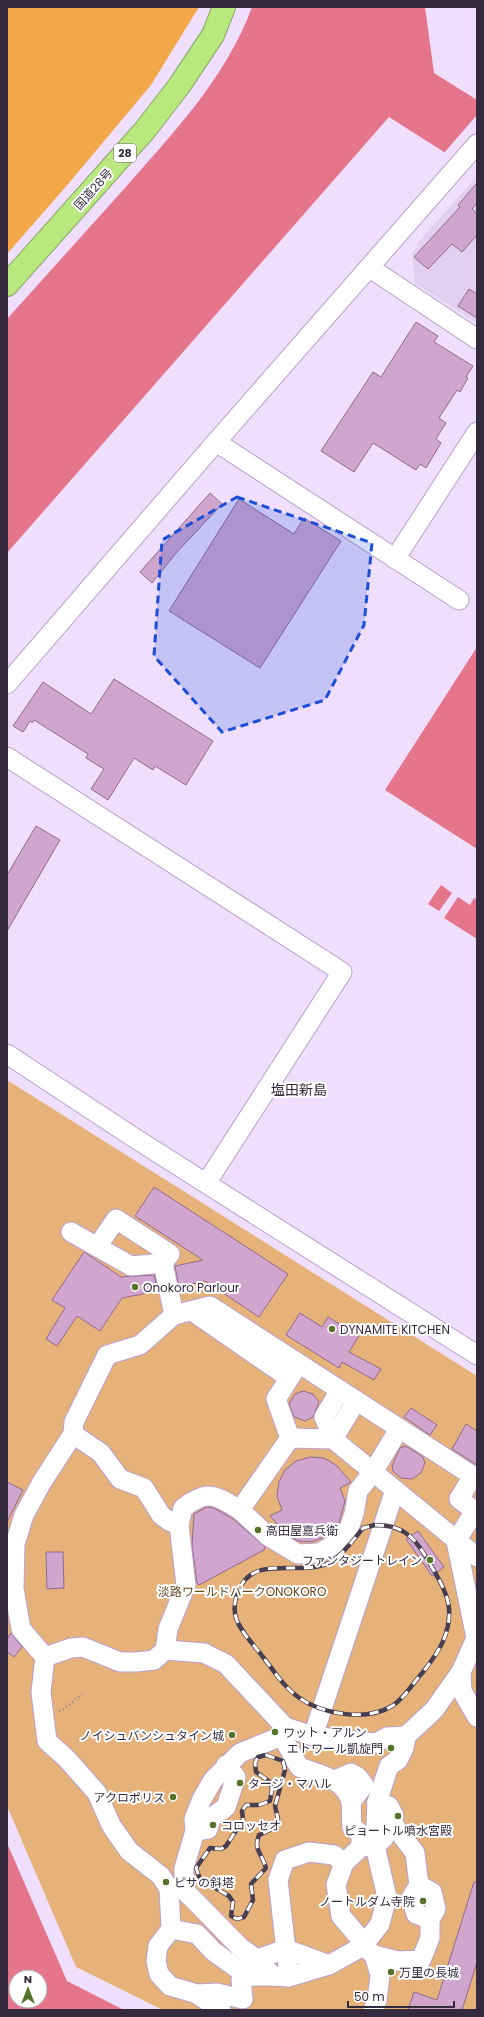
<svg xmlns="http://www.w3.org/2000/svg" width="484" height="2017" font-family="Poppins,'Noto Sans JP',sans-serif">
	<rect width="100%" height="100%" fill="#efdffd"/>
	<polygon fill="#e2d0f1" points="477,176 477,323 415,283 412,253 419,246 417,244"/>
	<polygon fill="#e6b279" points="7,1080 477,1376 477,2010 163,2010 76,1967 7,1806"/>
	<polygon fill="#f2a749" points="7,7 199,7 151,85 69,183 7,254"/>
	<g fill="#e4758b" fill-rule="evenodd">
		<path d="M252 7H425L434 73 477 100V173L389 117 7 553V319C46 276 85 232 124 189 173 133 226 78 252 7Z"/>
		<polygon points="477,647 477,849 385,790"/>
		<polygon points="441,885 452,893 439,911 428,904"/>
		<polygon points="458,897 470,905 474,898 477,900 477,939 444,918"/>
		<path d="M7 1843 67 1981 124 2010H7ZM16 1977H40V2001H16Z"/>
	</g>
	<polygon fill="#efdffd" points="477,115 477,173 476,174 443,154"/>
	<g fill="#d1a6ce" stroke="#90698e">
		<polygon points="477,183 477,203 472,209 477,214 477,235 462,252 452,244 428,269 414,257 460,207 458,205"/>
		<polygon points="469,289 477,294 477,318 458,306"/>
		<polygon points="416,322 438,336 434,342 473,366 466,377 468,378 460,392 457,390 439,418 446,423 436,439 441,443 426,468 420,464 416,470 373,443 354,472 321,451 373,372 381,377"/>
		<polygon points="210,493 222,504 177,552 152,583 140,572"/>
		<polygon points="239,499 294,534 304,518 341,541 260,668 169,611"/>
		<polygon points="114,679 213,741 186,785 155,766 153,770 134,758 108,800 91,789 104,769 86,758 88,754 34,720 32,723 30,721 23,732 13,726 43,682 91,714"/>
		<polygon points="36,826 60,840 7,931 7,875"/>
		<polygon points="154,1187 288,1274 259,1317 205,1281 179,1287 175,1266 203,1260 135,1216"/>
		<polygon points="84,1252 121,1277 154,1275 158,1291 122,1298 100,1331 77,1316 57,1346 46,1339 65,1308 52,1300"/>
		<polygon points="300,1313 322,1327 328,1317 359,1336 349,1352 381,1369 374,1380 342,1362 339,1368 286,1335"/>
		<polygon points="303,1391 313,1394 319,1402 313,1417 305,1421 294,1417 289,1404 295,1394"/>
		<polygon points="411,1408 437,1425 430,1435 404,1417"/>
		<polygon points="466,1424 477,1431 477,1465 452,1449"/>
		<polygon points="406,1446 423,1457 425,1463 421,1473 412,1479 401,1478 393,1471 392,1466 400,1448"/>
		<polygon points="310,1457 324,1458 336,1465 351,1482 340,1488 345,1501 339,1523 329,1535 312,1542 298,1541 285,1533 270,1516 282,1510 277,1496 279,1482 285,1470 296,1461"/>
		<polygon points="7,1482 23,1490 7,1522"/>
		<polygon points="207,1507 214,1508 233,1519 265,1547 264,1550 199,1585 197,1583 192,1545 194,1514"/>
		<polygon points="418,1531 444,1567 432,1576 406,1539"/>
		<polygon points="46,1552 63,1552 64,1588 47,1589"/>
		<polygon points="11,1633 22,1647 14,1657 7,1652 7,1639"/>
		<polygon points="474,1882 477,1882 477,1962 462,2010 408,2010 414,1992 437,2000"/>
	</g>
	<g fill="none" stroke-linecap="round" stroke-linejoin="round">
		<g stroke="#b99fcf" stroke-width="21">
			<g id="minor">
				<polyline points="370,268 477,339"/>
				<polyline points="216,442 459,600"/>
				<polyline points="395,559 477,432"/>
				<polyline points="7,684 216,442 477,144"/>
				<polyline points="7,757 342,972 207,1182"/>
				<polyline points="7,1054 133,1137 477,1355"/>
				<polyline points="71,1232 131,1266 163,1263 174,1315 140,1345 107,1355 74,1422 73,1434 42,1482 24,1515 15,1544 14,1589 21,1629 45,1657 41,1692 47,1741 67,1759 97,1793 111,1825 129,1851 161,1876 169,1889 182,1888 241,1948 257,1959 273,1976 289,1977 329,1965 363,1946 380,1924 387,1897 375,1846 377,1802 389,1766 398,1760 404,1748 406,1736 434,1710 461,1672 477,1636"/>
				<polyline points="97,1247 116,1219 170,1254 163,1263"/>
				<polyline points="192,1311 289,1378"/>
				<polyline points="174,1315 210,1306 473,1476 459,1499 475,1511 456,1541 476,1638"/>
				<polyline points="73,1434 101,1453 120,1479 144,1488 161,1515 169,1521 179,1525"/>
				<polyline points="290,1438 276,1399 296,1368"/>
				<polyline points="333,1439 324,1417 340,1390"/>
				<polyline points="333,1439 356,1401"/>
				<polyline points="240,1510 268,1536 298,1554 319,1553 337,1543 349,1528 354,1514 358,1491 373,1472 399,1429"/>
				<polyline points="165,1650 204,1653 226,1664 285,1727 313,1736 350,1741 376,1743 387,1737 406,1736"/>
				<path d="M45 1657 71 1648 83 1647 120 1662H136L154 1660 165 1650 168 1629 186 1585 179 1525 183 1508C208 1489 215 1495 240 1510L290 1438 333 1439 477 1557"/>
				<polyline points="461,1672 462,1691 477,1717"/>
				<path d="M282 1736 299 1767C318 1774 345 1778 351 1802 352 1809 351 1819 352 1827L361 1834V1847"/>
				<polyline points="313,1736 395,1490"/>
				<polyline points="335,1780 351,1773 358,1777 364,1785 351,1802"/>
				<polyline points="195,1831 208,1829 211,1818 226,1807 236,1777 226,1765"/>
				<polyline points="419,1885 411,1898 416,1914 430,1919"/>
				<polyline points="182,1888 184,1879 184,1868 195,1831 194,1819 202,1799 213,1780 240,1753 282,1736 285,1727"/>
				<polyline points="169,1889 171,1929 158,1946 156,1961 159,1974 170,1986 197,1994 221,2010"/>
				<polyline points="171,1929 197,1934 213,1951 235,1967 253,1976 273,1976"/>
				<polyline points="374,1955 398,1961 421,1960 430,1938 430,1919 436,1909 432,1892 419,1885 415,1853 393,1824 394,1816 389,1806 377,1802"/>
				<polyline points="257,1959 286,1949 329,1965"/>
				<polyline points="289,1977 278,1880 285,1860 309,1852 334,1855 344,1863"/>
				<polyline points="197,1994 217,1993 243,1999 241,1979 253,1976"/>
				<polyline points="373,2010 377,2000 380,1975 374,1955 363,1946 358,1936 341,1916 336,1885 344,1863 361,1847 375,1846 384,1838"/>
			</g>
		</g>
		<g stroke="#8aa667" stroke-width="24">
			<polyline id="highway" points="7,285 145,130 179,86 213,35 224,7"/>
		</g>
		<polyline stroke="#8c7f97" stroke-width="2.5" stroke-dasharray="1 3" stroke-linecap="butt" points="59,1711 64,1709 82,1694"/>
		<use href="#minor" stroke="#fff" stroke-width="19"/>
		<use href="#highway" stroke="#b9e87e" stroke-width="22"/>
		<g stroke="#483e52" stroke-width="4.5">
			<g id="rail">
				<path d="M375 1525C401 1525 413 1535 426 1557 435 1573 447 1590 449 1608 451 1634 438 1653 423 1672 413 1683 404 1699 392 1706 366 1722 321 1714 298 1697 283 1686 274 1671 263 1657 244 1632 223 1617 242 1584 260 1556 302 1576 329 1563 341 1557 355 1538 363 1528Z"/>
				<path d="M266 1755 283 1761 285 1770 275 1806 278 1819 270 1830 259 1835C253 1850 262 1853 266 1868L251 1884 253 1900 244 1917 237 1919 231 1916 233 1902 229 1896 200 1879 196 1868 210 1848 221 1849 226 1846 243 1820 242 1811 246 1805H259L270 1801 272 1789 270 1782 256 1772 255 1763 258 1757Z"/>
			</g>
		</g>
		<use href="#rail" stroke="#fff" stroke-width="3" stroke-dasharray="9" stroke-linecap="butt"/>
	</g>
	<path fill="#1d4ed8" fill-opacity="0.2" stroke="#1d4ed8" stroke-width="3" stroke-dasharray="8 5" stroke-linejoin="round" d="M237 497 372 543 364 625 325 700 222 732 154 656 162 540Z"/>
	<g fill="#557429" stroke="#fff" stroke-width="1.5">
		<circle cx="135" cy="1287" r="4"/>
		<circle cx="332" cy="1329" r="4"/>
		<circle cx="258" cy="1530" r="4"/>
		<circle cx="430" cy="1560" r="4"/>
		<circle cx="275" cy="1732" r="4"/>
		<circle cx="232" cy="1735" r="4"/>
		<circle cx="391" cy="1748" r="4"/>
		<circle cx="240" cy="1783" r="4"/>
		<circle cx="173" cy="1797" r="4"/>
		<circle cx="398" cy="1816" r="4"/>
		<circle cx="213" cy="1825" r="4"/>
		<circle cx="166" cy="1882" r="4"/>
		<circle cx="423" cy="1901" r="4"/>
		<circle cx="391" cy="1972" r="4"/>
	</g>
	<g text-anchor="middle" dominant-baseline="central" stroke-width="4" stroke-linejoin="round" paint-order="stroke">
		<rect fill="#fff" stroke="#716a77" stroke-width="1" x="114" y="144" width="22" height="18" rx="3"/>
		<g font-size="11" font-weight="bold" fill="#342a3d">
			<text x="125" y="153">28</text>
		</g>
		<g font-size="12" fill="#342a3d" stroke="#fff">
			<text transform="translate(93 189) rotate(-48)">国道28号</text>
		</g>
		<g font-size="12" fill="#342a3d" stroke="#fff" text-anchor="start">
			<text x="143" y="1287">Onokoro Parlour</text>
			<text x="340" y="1329">DYNAMITE KITCHEN</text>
			<text x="266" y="1530">高田屋嘉兵衛</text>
			<text x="422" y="1560" text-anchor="end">ファンタジートレイン</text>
			<text x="283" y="1732">ワット・アルン</text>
			<text x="224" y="1735" text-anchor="end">ノイシュバンシュタイン城</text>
			<text x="383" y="1748" text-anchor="end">エトワール凱旋門</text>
			<text x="248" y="1783">タージ・マハル</text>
			<text x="165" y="1797" text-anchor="end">アクロポリス</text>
			<text x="221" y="1825">コロッセオ</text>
			<text x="398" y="1830" text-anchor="middle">ピョートル噴水宮殿</text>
			<text x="174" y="1882">ピサの斜塔</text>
			<text x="415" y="1901" text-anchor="end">ノートルダム寺院</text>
			<text x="399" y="1972">万里の長城</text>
		</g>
		<g font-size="12" fill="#684924" stroke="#fff">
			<text x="242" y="1591">淡路ワールドパークONOKORO</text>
		</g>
		<g font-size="14" fill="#342a3d" stroke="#fff">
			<text x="299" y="1090">塩田新島</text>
		</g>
	</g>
	<rect width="484" height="2017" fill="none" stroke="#342a3d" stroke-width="16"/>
	<g transform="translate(28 1989)"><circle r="19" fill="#ffffff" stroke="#aeaab1"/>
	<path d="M0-3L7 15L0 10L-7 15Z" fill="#557429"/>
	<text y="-6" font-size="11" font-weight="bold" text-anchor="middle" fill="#342a3d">N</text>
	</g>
	<path d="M348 2001v6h106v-6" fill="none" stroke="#342a3d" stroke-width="2"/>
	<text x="354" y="2001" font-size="12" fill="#342a3d" stroke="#ffffff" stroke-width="3" paint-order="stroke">50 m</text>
</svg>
